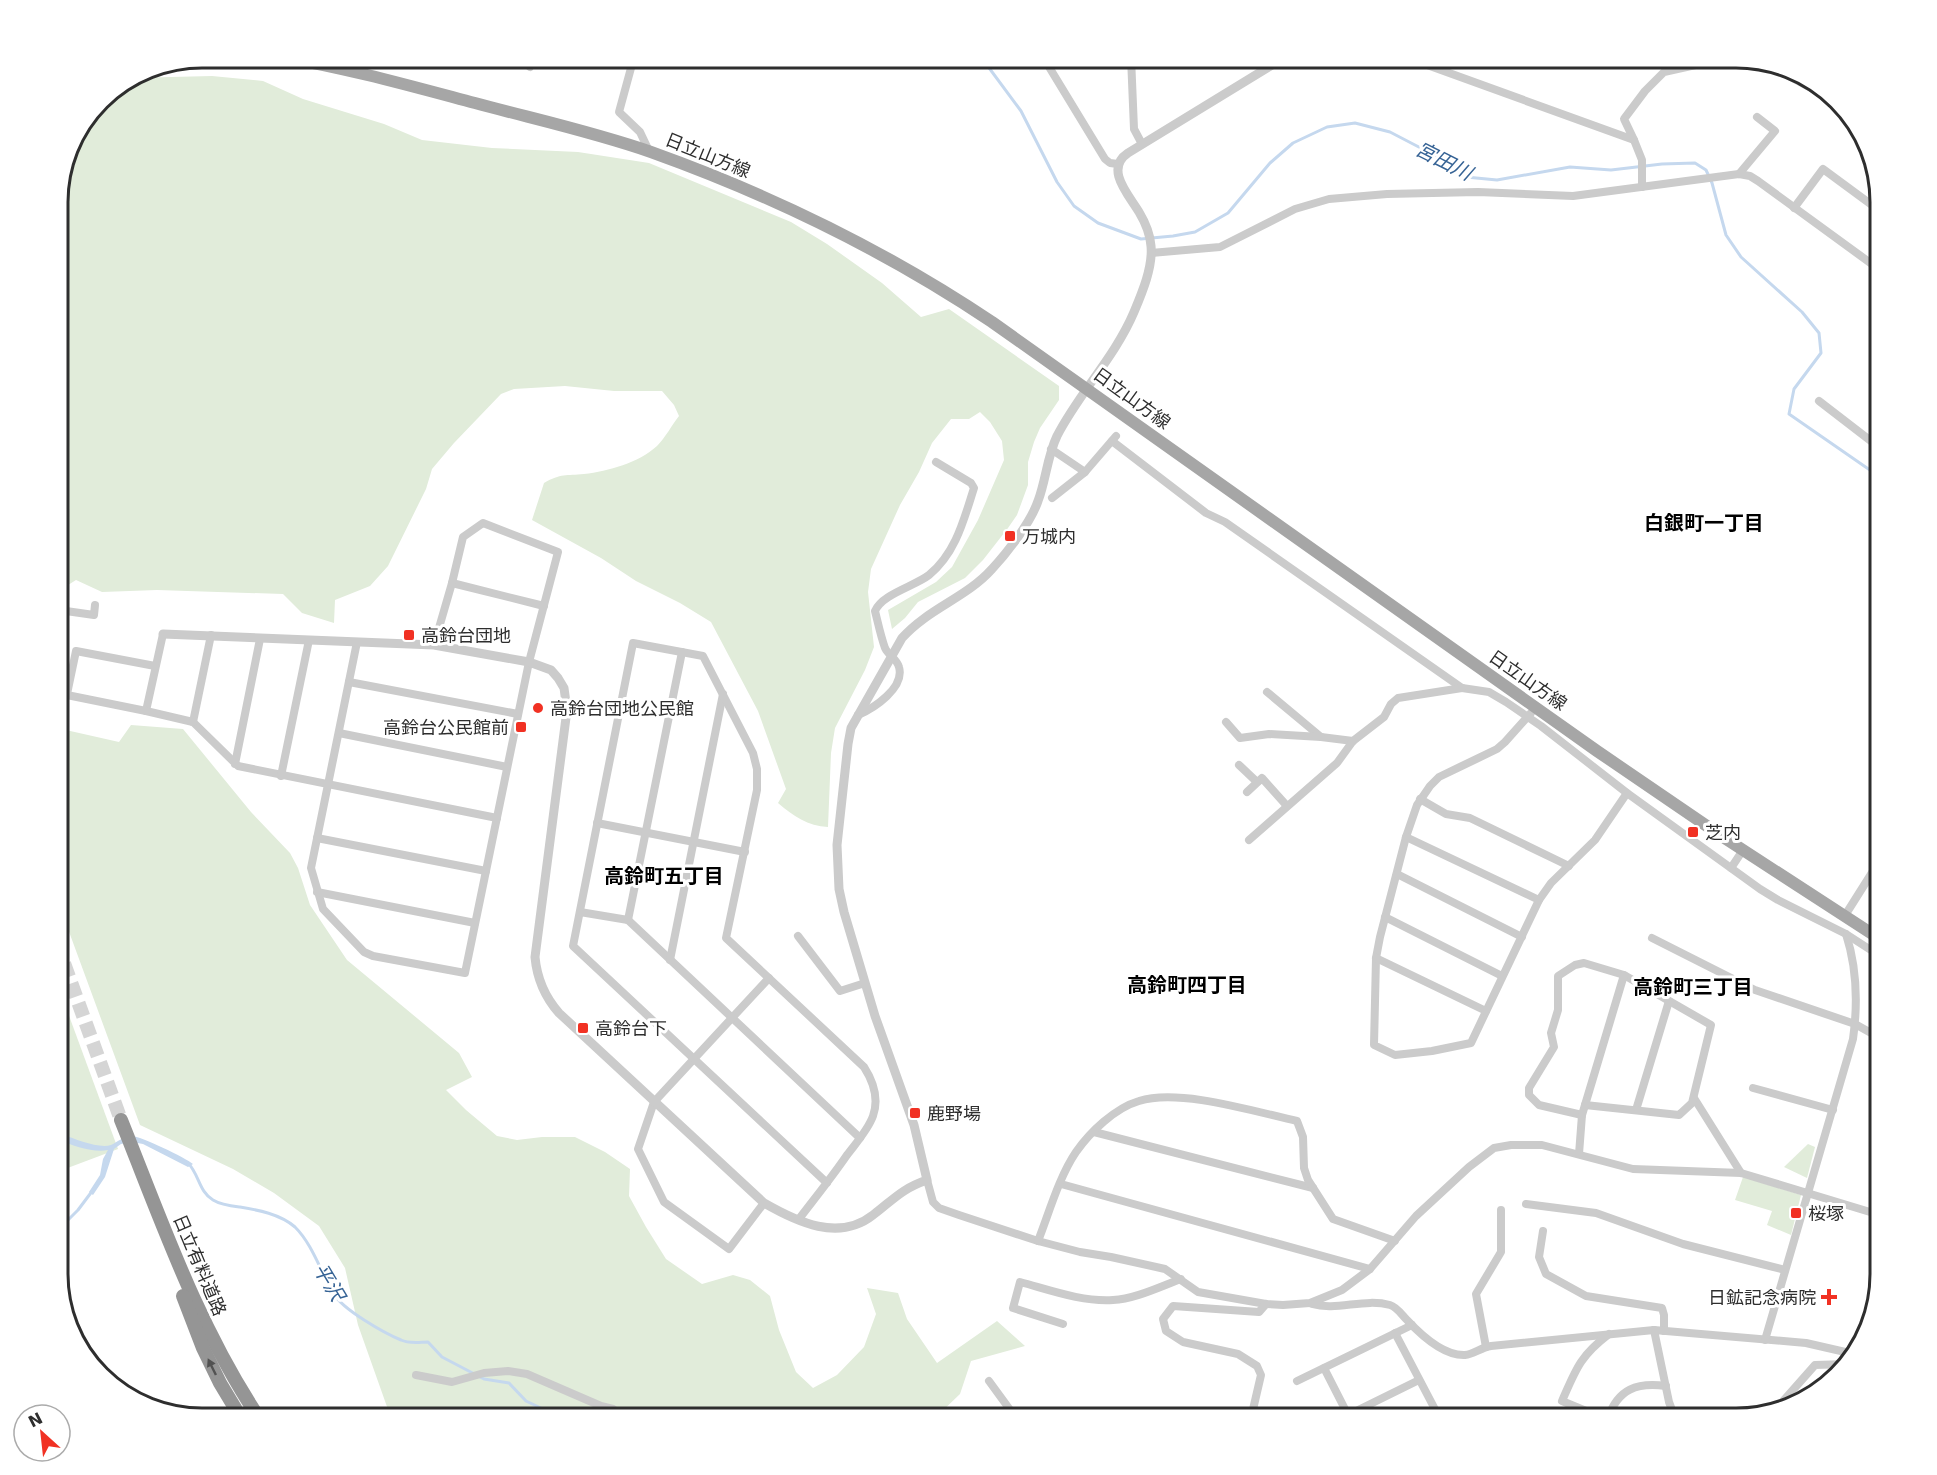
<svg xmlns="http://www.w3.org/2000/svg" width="1937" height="1475" font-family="'DejaVu Sans','Noto Sans JP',sans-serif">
	<rect width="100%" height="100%" fill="#fff"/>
	<g fill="#e1ecda">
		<path d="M212 76 263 81 303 99 384 124 422 140 492 148 578 152 649 163 791 222 827 244 882 283 921 317 949 309 1059 386V400L1040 428 1034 442 1028 462V485L1017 515 1008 528 983 560 965 578 918 602 905 618 892 629 888 610 936 582 952 567 978 520 1004 460 1002 441 990 422 980 412 969 419H951L932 443 919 472 900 505 871 569 868 592 874 647 865 670 835 728 831 753 828 827C808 826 793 816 778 803L786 789 758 711 711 622 680 603 636 581 601 558 532 520 544 483C561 473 566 476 584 474 609 471 638 463 657 446 665 438 672 425 679 416L674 405 662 391H614L565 386 514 389 501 394 454 443 432 469 426 489 388 566 370 586 335 600 334 623 302 613 283 594 157 590 102 592 76 580 57 592V192L72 138 106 93 130 78Z"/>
		<polygon points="131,725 183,729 251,812 290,853 298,868 310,905 347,960 459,1053 472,1077 446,1090 466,1110 497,1136 517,1140 542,1137 575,1137 605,1152 630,1169 629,1196 646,1227 666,1259 702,1284 733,1275 750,1280 770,1296 779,1330 796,1372 813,1388 837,1375 864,1347 876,1314 867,1288 898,1293 907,1319 937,1363 997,1321 1025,1346 971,1361 960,1394 935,1418 391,1418 358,1325 345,1268 319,1226 274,1193 233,1169 140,1125 57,899 57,728 119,742"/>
		<polygon points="57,983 118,1149 57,1172"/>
		<polygon points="1808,1144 1815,1147 1807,1178 1784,1167"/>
		<polygon points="1743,1177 1801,1195 1791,1235 1767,1225 1772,1211 1735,1200"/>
	</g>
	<path fill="#c5d8ee" d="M64 1135C75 1139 99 1149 111 1145 118 1142 123 1136 132 1136 140 1136 186 1158 193 1164L188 1167 143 1144 132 1142 121 1144 114 1149 105 1177 93 1195 89 1192 100 1175 103 1159 108 1150C93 1153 75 1146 61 1141Z"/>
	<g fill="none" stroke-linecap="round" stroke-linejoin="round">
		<g stroke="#c5d8ee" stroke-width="3">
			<polyline points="981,57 1021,111 1057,182 1074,206 1098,223 1141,239 1173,236 1195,232 1228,213 1270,163 1293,143 1327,127 1355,123 1390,132 1438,157 1466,177 1497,180 1570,167 1611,170 1662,164 1695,163 1706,170 1712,183 1726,235 1741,257 1802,312 1819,333 1821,353 1794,389 1789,414 1880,477"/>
			<polyline points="57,1133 65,1138"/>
			<path d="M188 1163C199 1174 199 1192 213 1200 221 1205 231 1206 240 1207 258 1210 280 1214 295 1227 313 1245 321 1273 334 1294 342 1309 384 1333 401 1340 409 1344 420 1342 428 1342L442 1357 484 1379 509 1383 526 1401 562 1418"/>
			<polyline points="57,1231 78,1210 93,1190"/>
			<polyline points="602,1418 617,1416 631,1411 646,1418"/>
		</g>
		<polyline stroke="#d5d5d5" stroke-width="14" stroke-dasharray="14 7" stroke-linecap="butt" points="57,944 121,1120"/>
		<g stroke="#cbcbcb" stroke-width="8">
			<polyline points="634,57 619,112 640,132 649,151"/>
			<polyline points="1043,57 1105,159 1110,163 1118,164"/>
			<polyline points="1131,57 1134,129 1142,144"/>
			<polyline points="1198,57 1205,57"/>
			<polyline points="1405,57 1634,140 1642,160 1642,187"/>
			<polyline points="530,67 534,57"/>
			<polyline points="1634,140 1624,119 1645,91 1664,72 1709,62 1718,57"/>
			<polyline points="1739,174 1775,131 1757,117"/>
			<polyline points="1794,208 1823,169 1880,211"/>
			<polyline points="1151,253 1220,247 1295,209 1329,199 1387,194 1478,192 1573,196 1739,174 1750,176 1758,181 1880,270"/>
			<polyline points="1819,401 1880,448"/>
			<polyline points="1112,441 1206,513 1225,522 1462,688 1489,692 1506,702 1541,726 1627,793 1760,889 1778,900 1846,934 1880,956"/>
			<polyline points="1051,449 1085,472"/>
			<polyline points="1052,498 1085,472 1116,436"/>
			<polyline points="452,583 544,606"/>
			<polyline points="57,618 61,613 66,611 94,615 95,605"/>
			<polyline points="163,634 146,711 193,722 238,766 497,818"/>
			<polyline points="357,642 311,868 323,909 364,952 373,956 465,973 529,662 558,552 483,523 463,537 452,583 434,645"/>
			<polyline points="349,682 518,714"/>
			<polyline points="1267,692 1321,737 1353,741"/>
			<polyline points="57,693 146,711"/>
			<polyline points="67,694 76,651 155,666"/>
			<polyline points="1531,713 1505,742 1497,749 1439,777 1430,786 1417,805 1406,837 1380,937 1376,958 1374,1045 1395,1055 1432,1051 1471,1043 1539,900 1551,883 1595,840 1627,793"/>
			<path d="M858 715C874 708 905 688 899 667 897 659 888 655 885 648 881 637 878 623 875 611 882 594 915 586 929 575 956 553 964 519 974 488L971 483 936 462"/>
			<polyline points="193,722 211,635"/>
			<polyline points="1226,722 1240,738 1269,734 1321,737"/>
			<polyline points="339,733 507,767"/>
			<polyline points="235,764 260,639"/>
			<polyline points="1239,765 1257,782"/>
			<polyline points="281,776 309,640"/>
			<polyline points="1247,792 1262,778 1287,806"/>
			<polyline points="1420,799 1446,814 1470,818 1569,866"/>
			<polyline points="597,823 745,852"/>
			<polyline points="1406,837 1539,900"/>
			<polyline points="317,838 486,871"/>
			<polyline points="1249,840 1337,763 1353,741 1384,717 1391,704 1398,698 1462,688"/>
			<polyline points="1731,868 1743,850"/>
			<polyline points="1397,874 1522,937"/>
			<polyline points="317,892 475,923"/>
			<polyline points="580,912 628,920 860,1138"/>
			<polyline points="1385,917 1502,976"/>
			<polyline points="1844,917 1880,860"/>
			<polyline points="628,920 682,652"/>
			<polyline points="798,936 840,991 865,983"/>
			<polyline points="1652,938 1755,990 1855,1024 1880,1038"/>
			<polyline points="1376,958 1486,1011"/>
			<polyline points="670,960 723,694"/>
			<polyline points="1753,1088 1833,1110"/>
			<polyline points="1694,1098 1741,1173"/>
			<polyline points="1636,1110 1669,1001"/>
			<polyline points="1582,1115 1539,1105 1529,1095 1529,1088 1554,1047 1551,1033 1558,1010 1558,976 1575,965 1584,963 1624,975 1711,1025 1692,1103 1679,1115 1585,1105"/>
			<polyline points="1094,1132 1313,1188"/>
			<polyline points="1579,1154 1582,1115 1624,975"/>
			<polyline points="927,1180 933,1202 939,1208 959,1215 1038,1241 1080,1252 1111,1257 1165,1269 1198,1292 1266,1304 1283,1305 1310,1303 1342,1290 1370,1269 1416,1216 1469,1167 1494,1148 1511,1145 1542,1145 1633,1169 1741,1173 1880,1215"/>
			<polyline points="1061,1184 1370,1269"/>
			<polyline points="764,1203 729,1249 664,1202 638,1149 654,1102 769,978"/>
			<polyline points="1526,1204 1596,1213 1683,1244 1785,1270"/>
			<path d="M799 1219C815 1198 832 1177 847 1155 856 1143 868 1130 873 1116 879 1099 873 1081 864 1067L726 938 757 790V769L753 753 703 656 633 643 573 946 827 1183"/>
			<polyline points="1543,1231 1539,1257 1546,1274 1586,1296 1662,1308 1664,1315 1664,1331"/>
			<path d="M1038 1241C1049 1213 1059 1177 1076 1152 1090 1132 1115 1108 1139 1101 1179 1088 1256 1112 1297 1121L1303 1137 1304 1168 1308 1180 1333 1219 1395 1241"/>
			<path d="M1312 1304C1337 1311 1364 1298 1390 1305 1397 1307 1402 1315 1407 1320 1421 1335 1443 1356 1465 1355 1474 1354 1480 1348 1491 1346L1654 1330 1806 1343 1854 1354"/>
			<path d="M1063 1324 1013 1308 1020 1282C1050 1290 1082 1302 1113 1300 1135 1299 1159 1287 1181 1279"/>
			<polyline points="1654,1330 1669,1402 1675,1418"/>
			<polyline points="1395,1333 1438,1415"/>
			<path d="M1765 1340 1853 1039C1858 1003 1857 968 1846 934"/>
			<polyline points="1486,1347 1476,1294 1501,1252 1501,1210"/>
			<polyline points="1324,1368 1348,1415 1419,1380"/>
			<polyline points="416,1375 452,1382 484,1373 508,1371 527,1374 601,1406 613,1409 625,1418"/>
			<polyline points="989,1381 1016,1418"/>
			<polyline points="1297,1381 1412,1325"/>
			<polyline points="1776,1409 1815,1365 1847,1364"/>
			<polyline points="1251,1418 1261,1375 1257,1366 1238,1354 1183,1342 1166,1331 1163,1319 1173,1306 1259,1312 1266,1304"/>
			<path d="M1603 1418 1562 1401C1576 1369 1580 1356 1609 1334"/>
			<path d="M1608 1418C1618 1389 1637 1382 1666 1386"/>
		</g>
		<g stroke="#cbcbcb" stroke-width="9">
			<polyline points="1738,57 1768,64 1834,100"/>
			<path d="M163 634 434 645 529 662 551 670 558 678 564 688 567 710 535 957C537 979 544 996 559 1013L764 1203C797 1222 839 1242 873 1215 893 1200 901 1189 927 1180L914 1125 875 1016 844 912 839 889 837 845 848 744 851 728 902 638C929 608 966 598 992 569 1007 553 1031 522 1038 501 1046 480 1047 457 1057 436 1079 393 1115 357 1134 312 1142 293 1153 267 1151 246 1150 233 1145 222 1139 212 1129 195 1104 169 1128 153L1285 57"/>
		</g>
		<path stroke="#a6a6a6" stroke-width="12" d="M281 57C347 68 411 86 475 103 534 119 594 132 651 152 771 195 886 251 992 322L1597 751 1723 837 1880 939"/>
		<g stroke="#959595" stroke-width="14">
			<path d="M121 1120C162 1222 198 1327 259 1418"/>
			<polyline points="183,1296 203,1348 220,1383 241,1418"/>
		</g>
	</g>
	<defs><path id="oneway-solid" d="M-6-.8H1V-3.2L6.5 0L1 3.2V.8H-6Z" transform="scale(1.5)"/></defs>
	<use fill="#525252" href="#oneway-solid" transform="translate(212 1367) rotate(-116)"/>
	<g fill="#f13123" stroke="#fff" stroke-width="2">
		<rect x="1004" y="530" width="12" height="12" rx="3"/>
		<rect x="403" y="629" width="12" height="12" rx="3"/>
		<circle cx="538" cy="708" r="6"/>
		<rect x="515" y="721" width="12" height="12" rx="3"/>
		<rect x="1687" y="826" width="12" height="12" rx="3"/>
		<rect x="577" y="1022" width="12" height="12" rx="3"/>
		<rect x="909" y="1107" width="12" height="12" rx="3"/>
		<rect x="1790" y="1207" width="12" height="12" rx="3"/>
		<path d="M1826 1288h6v6h6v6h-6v6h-6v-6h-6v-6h6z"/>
	</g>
	<g text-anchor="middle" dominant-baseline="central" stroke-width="6" stroke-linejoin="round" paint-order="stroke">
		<g font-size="18" fill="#2e2e2e" stroke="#fff">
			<text transform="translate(708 155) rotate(22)">日立山方線</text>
			<text transform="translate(1132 398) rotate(36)">日立山方線</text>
			<text transform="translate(1528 680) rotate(35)">日立山方線</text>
			<text transform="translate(200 1265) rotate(67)">日立有料道路</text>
		</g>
		<g font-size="18" fill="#2e2e2e" stroke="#fff" text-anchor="start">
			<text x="1022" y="536">万城内</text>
			<text x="421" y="635">高鈴台団地</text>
			<text x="550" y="708">高鈴台団地公民館</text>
			<text x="509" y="727" text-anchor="end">高鈴台公民館前</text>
			<text x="1705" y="832">芝内</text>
			<text x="595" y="1028">高鈴台下</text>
			<text x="927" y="1113">鹿野場</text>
			<text x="1808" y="1213">桜塚</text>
			<text x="1816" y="1297" text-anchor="end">日鉱記念病院</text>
		</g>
		<g font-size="20" font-style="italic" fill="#366395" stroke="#fff">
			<text transform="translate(1444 161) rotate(27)">宮田川</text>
			<text transform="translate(329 1282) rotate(59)">平沢</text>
		</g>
		<g font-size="20" font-weight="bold" fill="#000" stroke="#fff">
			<text x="1704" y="523">白銀町一丁目</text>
			<text x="664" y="876">高鈴町五丁目</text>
			<text x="1187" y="985">高鈴町四丁目</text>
			<text x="1693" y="987">高鈴町三丁目</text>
		</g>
	</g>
	<path d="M0 0H1937V1475H0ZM202 68H1736A134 134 0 0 1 1870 202V1274A134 134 0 0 1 1736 1408H202A134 134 0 0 1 68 1274V202A134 134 0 0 1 202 68Z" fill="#fff" fill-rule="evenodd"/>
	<path fill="none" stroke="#2e2e2e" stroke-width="3" d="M202 68H1736A134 134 0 0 1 1870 202V1274A134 134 0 0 1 1736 1408H202A134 134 0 0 1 68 1274V202A134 134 0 0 1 202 68Z"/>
	<g transform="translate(42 1433) rotate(333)"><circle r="28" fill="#ffffff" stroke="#ababab" stroke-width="1.5"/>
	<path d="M0-4.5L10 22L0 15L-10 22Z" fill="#f13123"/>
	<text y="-9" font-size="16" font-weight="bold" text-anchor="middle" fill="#2e2e2e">N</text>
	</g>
</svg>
